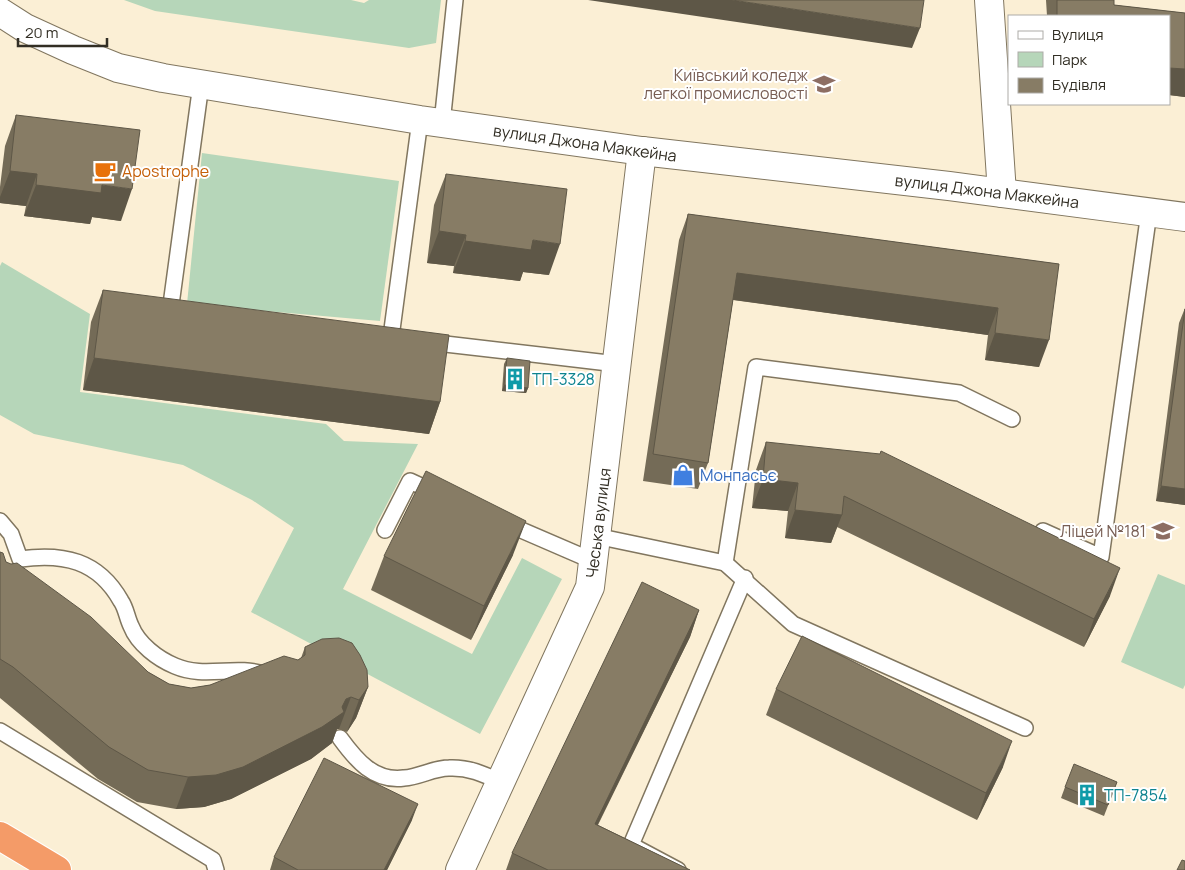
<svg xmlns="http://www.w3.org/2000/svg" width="1185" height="870" font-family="Manrope,sans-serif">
	<rect width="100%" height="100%" fill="#fbefd5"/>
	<g fill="#b6d6b9">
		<polygon points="124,0 351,0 364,3 369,0 441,0 436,43 409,48 155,11"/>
		<polygon points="202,153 399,181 380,321 187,304"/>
		<polygon points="2,262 90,314 80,392 326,424 344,441 418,444 343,589 472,654 522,558 562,579 480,734 251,612 294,528 252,500 183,465 34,434 0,415 0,266"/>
		<polygon points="1158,574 1185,585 1185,685 1183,689 1121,662"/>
	</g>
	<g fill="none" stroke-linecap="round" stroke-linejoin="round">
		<g stroke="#81765f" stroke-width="18">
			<g id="service">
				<polyline points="442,123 455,0"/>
				<polyline points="176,312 170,312 201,84"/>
				<polyline points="391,337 420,120"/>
				<polyline points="428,342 617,364"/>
				<path d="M0 521 11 534 20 559C63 553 98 560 121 601 126 608 127 618 131 626 138 644 158 659 175 666 205 679 236 664 266 675"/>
				<polyline points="505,523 593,561"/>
				<polyline points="385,530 410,481 438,494"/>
				<polyline points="1043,531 1101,557 1149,212"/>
				<polyline points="596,536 725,563 793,624 1025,728"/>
				<polyline points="725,563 756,367 959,393 1012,419"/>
				<polyline points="0,731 213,860 216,870"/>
				<path d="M340 738C356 760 374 782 404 778 420 777 433 768 449 768 468 767 484 774 500 782"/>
				<polyline points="678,870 631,845 745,578"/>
			</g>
		</g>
		<g stroke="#81765f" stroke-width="30">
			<g id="minor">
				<polyline points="989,0 1002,193"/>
				<polyline points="460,870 590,587 642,151"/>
			</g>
		</g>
		<g stroke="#81765f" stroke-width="30">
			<polyline id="tertiary" points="0,12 25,28 73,50 118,68 163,78 420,120 642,151 949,186 1185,217"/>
		</g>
		<g stroke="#fff" stroke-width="30">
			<polyline id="trunk" points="0,836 57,870"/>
		</g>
		<use href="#service" stroke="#fff" stroke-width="15"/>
		<use href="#minor" stroke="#fff" stroke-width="28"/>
		<use href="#tertiary" stroke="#fff" stroke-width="28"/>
		<use href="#trunk" stroke="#f49b68" stroke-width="28"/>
	</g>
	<g fill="#746b57">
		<polygon points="1046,0 1114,0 1114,5 1185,13 1185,97 1169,95 1169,16 1047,16"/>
		<polygon points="16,115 121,221 92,217 90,224 24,216 26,206 0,203 0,187 5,146"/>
		<polygon points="446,174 549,275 523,272 520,281 453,273 454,266 427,263 434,205"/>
		<polygon points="688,214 1059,264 1039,367 985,360 988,335 733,300 708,463 698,489 643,481 679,240"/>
		<polygon points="103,290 440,402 429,434 83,390 91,322"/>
		<polygon points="1185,308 1185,505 1156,501 1179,323"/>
		<polygon points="507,358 528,388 526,393 502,391 504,364"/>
		<polygon points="766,442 1110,596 1084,647 837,527 831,543 785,538 788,511 752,508 756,470"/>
		<polygon points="0,552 6,562 148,672 169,684 191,688 210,685 298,660 301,658 305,647 368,687 356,718 347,732 339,729 337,729 332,743 311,759 231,799 204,807 176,809 137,802 98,779 0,698"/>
		<polygon points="513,555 471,640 371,590 384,556"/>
		<polygon points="699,610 690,637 598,825 690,870 506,870 512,853"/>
		<polygon points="776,689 1003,767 977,820 766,715"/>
		<polygon points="1117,782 1104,816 1061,798 1065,787"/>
		<polygon points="412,820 387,870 270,870 274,857"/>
	</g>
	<g fill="#5e5747">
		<polygon points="588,0 732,0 920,28 912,48"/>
		<polygon points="1169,68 1185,69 1185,97 1169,95"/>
		<polygon points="10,171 37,174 26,206 0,203 0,197"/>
		<polygon points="36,185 102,185 132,189 121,221 92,217 90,224 24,216"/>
		<polygon points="439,231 466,235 454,266 427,263"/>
		<polygon points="533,240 560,244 549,275 523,272 520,281 453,273 465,241"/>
		<polygon points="737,273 998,308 988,335 727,299"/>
		<polygon points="995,333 1049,340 1039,367 985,360"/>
		<polygon points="94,358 440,402 429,434 83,390"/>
		<polygon points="504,385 528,388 526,393 502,391"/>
		<polygon points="763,479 798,483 788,511 752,508"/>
		<polygon points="1161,486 1185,489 1185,505 1156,501"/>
		<polygon points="795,510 842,515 831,543 785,538"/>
		<polygon points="526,521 513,555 471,640 484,606"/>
		<polygon points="1120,568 1110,596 1084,647 1094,619"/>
		<polygon points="699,610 690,637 585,850 595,824"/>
		<polygon points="368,687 356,718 347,732 359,700"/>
		<polygon points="351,697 339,729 337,729 332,743 311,759 231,799 204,807 176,809 188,777"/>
		<polygon points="1012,741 1003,767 977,820 986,793"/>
		<polygon points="418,804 412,820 387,870 384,870"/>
	</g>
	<g fill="#877c65" stroke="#5e5747">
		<polygon points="732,0 924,0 920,28"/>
		<polygon points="1057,0 1114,0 1114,5 1185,13 1185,69 1169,68 1169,16 1057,16"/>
		<polygon points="16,115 140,130 132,189 102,185 101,193 36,185 37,174 10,171"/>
		<polygon points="446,174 567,189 560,244 533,240 531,250 465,241 466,235 439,231"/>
		<polygon points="688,214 1059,264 1049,340 995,333 998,308 737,273 708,463 653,454"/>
		<polygon points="103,290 449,335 440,402 94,358"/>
		<polygon points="1185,309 1185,489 1161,486"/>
		<polygon points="507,358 530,361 528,388 504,385"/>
		<polygon points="766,442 880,454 881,451 1120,568 1094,619 844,496 842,515 795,510 798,483 763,479"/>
		<polygon points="426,471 526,521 484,606 384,556"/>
		<polygon points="0,552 3,553 6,562 11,564 17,563 91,617 148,672 169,684 191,688 210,685 284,656 298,660 305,655 305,647 322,639 339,638 352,643 360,655 367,670 368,687 359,700 351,697 346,699 342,707 344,712 322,727 243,767 216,775 188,777 148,770 109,747 13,667 0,659"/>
		<polygon points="642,582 699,610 595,824 690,870 548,870 512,853"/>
		<polygon points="802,636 1012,741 986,793 776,689"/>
		<polygon points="324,758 418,804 384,870 298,870 274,857"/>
		<polygon points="1074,764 1117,782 1108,805 1065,787"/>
		<polygon points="1182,860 1185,861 1185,870 1177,870"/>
	</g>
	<defs>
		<g id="university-bare" transform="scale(1.725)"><path d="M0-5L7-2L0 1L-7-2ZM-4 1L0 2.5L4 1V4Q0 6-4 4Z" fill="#8d6e63" stroke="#fff" stroke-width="2.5" paint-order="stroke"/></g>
		<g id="cafe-bare" transform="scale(1.725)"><path d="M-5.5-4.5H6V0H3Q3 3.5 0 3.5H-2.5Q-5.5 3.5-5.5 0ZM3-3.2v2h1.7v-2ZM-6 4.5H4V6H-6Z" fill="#e8710a" stroke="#fff" stroke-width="2.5" paint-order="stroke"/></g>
		<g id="building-bare" transform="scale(1.725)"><path d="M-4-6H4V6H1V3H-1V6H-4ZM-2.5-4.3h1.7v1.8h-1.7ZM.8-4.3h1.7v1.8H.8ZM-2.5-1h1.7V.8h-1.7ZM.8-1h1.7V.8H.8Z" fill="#0f9aa8" stroke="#fff" stroke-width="2.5" paint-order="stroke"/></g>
		<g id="shop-bare" transform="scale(1.725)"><path d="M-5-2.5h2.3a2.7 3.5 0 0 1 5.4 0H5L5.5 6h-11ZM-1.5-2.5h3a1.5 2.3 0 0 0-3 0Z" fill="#3f7fe0" stroke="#fff" stroke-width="2.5" paint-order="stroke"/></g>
		<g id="school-bare" transform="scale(1.725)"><path d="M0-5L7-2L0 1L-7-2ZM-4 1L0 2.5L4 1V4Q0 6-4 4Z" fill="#8d6e63" stroke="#fff" stroke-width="2.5" paint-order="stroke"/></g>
	</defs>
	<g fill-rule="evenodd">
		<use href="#university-bare" x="824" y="84"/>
		<use href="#cafe-bare" x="105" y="171"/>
		<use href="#building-bare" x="515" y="379"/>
		<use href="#shop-bare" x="683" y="475"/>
		<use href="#school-bare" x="1163" y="531"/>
		<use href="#building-bare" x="1087" y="795"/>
	</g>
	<g text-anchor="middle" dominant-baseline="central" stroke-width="4" stroke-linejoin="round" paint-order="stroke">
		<g font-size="16" fill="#785e54" stroke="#fff" text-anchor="end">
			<text x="808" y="75">Київський коледж<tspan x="808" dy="18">легкої промисловості</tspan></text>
			<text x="1146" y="531">Ліцей №181</text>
		</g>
		<g font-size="16" fill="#322e24" stroke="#fff">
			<text transform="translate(585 143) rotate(8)">вулиця Джона Маккейна</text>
			<text transform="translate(987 191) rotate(7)">вулиця Джона Маккейна</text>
			<text transform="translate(598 523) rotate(-83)">Чеська вулиця</text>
		</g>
		<g font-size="16" fill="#c56008" stroke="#fff" text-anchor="start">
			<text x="122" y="171">Apostrophe</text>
		</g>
		<g font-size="16" fill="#0d838f" stroke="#fff" text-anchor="start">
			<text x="532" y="379">ТП-3328</text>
			<text x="1104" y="795">ТП-7854</text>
		</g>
		<g font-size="16" fill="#366cbe" stroke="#fff" text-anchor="start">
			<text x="700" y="475">Монпасьє</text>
		</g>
	</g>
	<rect x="1008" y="15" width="162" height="90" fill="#ffffff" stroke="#adaba7"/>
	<rect x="1018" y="31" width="25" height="8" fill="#ffffff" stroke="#adaba7"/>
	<text x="1052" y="40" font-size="15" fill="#322e24">Вулиця</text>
	<rect x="1018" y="52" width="25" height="15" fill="#b6d6b9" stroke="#adaba7"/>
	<text x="1052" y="65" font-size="15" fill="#322e24">Парк</text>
	<rect x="1018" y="78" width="25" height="15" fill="#877c65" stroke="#adaba7"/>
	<text x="1052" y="90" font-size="15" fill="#322e24">Будівля</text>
	<path d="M18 38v8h89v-8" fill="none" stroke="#322e24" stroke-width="2.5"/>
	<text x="25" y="38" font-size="15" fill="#322e24" stroke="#ffffff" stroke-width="4" paint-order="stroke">20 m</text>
</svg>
